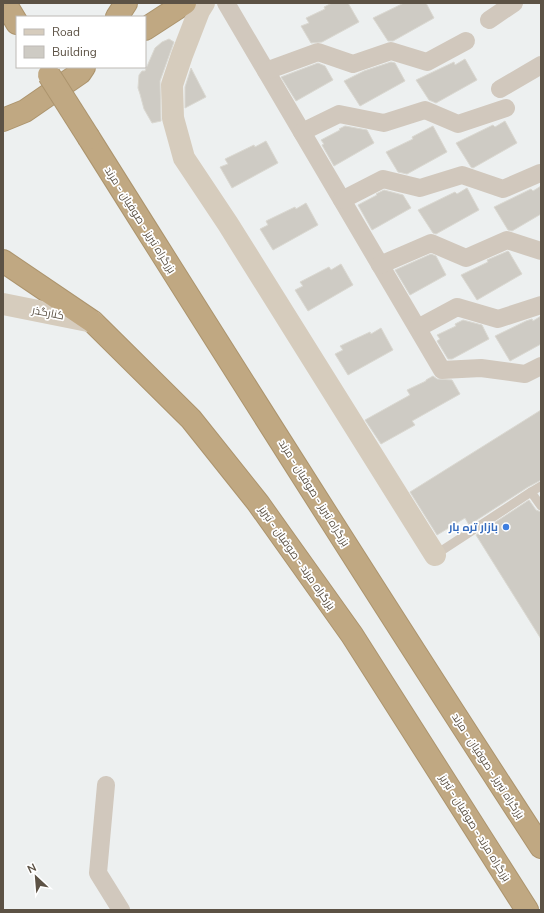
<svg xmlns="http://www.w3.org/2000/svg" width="544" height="913" font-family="'Nunito Sans',Cairo,sans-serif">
	<rect width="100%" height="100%" fill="#edf0f0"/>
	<g fill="#cecbc4" stroke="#dad8d1">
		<polygon points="332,3 348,3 359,22 322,42 311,43 301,26 309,23 306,18 325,9 324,7"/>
		<polygon points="404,3 426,3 434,18 393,41 388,41 373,18"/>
		<polygon points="169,39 174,42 160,81 161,121 152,123 144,109 140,94 138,88 139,75 142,71 145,71 155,48 162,42"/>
		<polygon points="465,59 477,80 436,103 429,100 416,80 454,62 455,65"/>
		<polygon points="391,62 395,63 405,81 360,106 344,81 364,71"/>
		<polygon points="318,63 325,66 333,80 296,101 281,77"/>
		<polygon points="191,68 206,97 185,108 185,87"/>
		<polygon points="505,121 517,143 473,168 471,167 456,143 493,125 495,127"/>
		<polygon points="345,126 367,130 374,143 334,166 322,145 324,144 321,140 340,130 339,129"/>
		<polygon points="433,126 447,152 407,174 398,172 386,152 413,139 412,137"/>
		<polygon points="266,141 278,163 232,188 220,167 228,164 225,159 254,145 255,147"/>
		<polygon points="541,186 541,214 512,231 508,230 494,207 531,189 533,191"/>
		<polygon points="467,188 479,210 436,234 433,233 418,210 455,192 457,194"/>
		<polygon points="384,190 403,195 411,208 372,230 358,205 377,195 376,194"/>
		<polygon points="306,203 318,225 273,250 260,229 268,225 266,221 295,207 296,209"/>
		<polygon points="508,251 509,252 522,274 477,300 461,275 488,262 487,260"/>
		<polygon points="431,254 436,256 446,275 410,295 395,270"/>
		<polygon points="341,264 353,285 308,311 295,290 303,286 300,282 329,267 331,270"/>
		<polygon points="541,316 541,344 510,361 495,336 526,321 532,319 533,321"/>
		<polygon points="463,320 482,325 489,339 452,359 448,359 437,341 440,339 437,335 456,326 455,324"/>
		<polygon points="381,328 393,350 348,375 335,354 343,350 340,346 370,332 371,334"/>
		<polygon points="433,376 437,379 452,380 460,394 412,421 415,425 381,444 365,420 410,395 407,390 426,381 426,380"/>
		<polygon points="541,410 541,480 528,487 469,525 465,518 437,535 410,492"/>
		<polygon points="529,500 536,510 541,512 541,639 476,535"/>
	</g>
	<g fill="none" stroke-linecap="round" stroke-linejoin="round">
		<g stroke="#ac946d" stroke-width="24">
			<g id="highway">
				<polyline points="5,3 17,23"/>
				<polyline points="117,17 126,3"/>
				<polyline points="145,29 185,3"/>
				<polyline points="3,120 25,111 80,73 84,67"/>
				<path d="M89 138C238 375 388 613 541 847"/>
				<polyline points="3,261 93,322 191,419 258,503 352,635 527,910"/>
			</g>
		</g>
		<g stroke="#d1c8bd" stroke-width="9">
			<polyline points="541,486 531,492 541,506"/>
			<polyline points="435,555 531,492"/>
		</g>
		<g stroke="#d1c8bd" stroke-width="18">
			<polyline points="226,3 442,370 481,368 525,374 541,366"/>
			<polyline points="489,20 514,3"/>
			<polyline points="266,71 318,52 353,64 391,51 427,62 466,41"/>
			<polyline points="500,89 541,65"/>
			<polyline points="302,132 339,114 384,123 425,110 458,124 506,108"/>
			<polyline points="342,200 383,179 420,188 462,175 503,189 540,173"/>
			<polyline points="380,265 431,243 466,258 507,240 541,251"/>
			<polyline points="418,328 457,307 498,319 541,305"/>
			<polyline points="106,785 98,873 121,910"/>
		</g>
		<g stroke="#d6ccbd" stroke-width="22">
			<polyline points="204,3 199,11 182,55 172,85 173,118 184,158 228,224 435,555"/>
			<polyline points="3,304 93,322"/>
		</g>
		<use href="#highway" stroke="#c0a882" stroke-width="22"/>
		<g stroke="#ac946d" stroke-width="24" stroke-linecap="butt">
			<polyline id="highway-bridge" points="49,75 89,138"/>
		</g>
		<use href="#highway-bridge" stroke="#c0a882" stroke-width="22"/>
	</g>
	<circle fill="#3f7fe0" stroke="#fff" stroke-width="1.5" cx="506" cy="527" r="4"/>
	<g text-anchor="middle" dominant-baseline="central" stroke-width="3.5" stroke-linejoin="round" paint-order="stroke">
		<g font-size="11" fill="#5c5245" stroke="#fff">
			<text transform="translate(140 220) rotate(58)">بزرگراه تبریز - صوفیان - مرند</text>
			<text transform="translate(48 313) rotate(11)">کنارگذر</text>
			<text transform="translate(314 493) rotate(58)">بزرگراه تبریز - صوفیان - مرند</text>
			<text transform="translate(297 558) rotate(55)">بزرگراه مرند - صوفیان - تبریز</text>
			<text transform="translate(488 766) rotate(57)">بزرگراه تبریز - صوفیان - مرند</text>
			<text transform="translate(475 828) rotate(58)">بزرگراه مرند - صوفیان - تبریز</text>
		</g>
		<g font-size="11" font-weight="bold" fill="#366cbe" stroke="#fff" text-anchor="end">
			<text x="498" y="527">بازار تره بار</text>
		</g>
	</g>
	<rect width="544" height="913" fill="none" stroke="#5c5245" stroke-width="8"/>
	<rect x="16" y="16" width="130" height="52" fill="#ffffff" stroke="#bebab5"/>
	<rect x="24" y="29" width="20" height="6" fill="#d6ccbd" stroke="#bebab5"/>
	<text x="52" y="36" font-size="12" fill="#5c5245">Road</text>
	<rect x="24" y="46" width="20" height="12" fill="#cecbc4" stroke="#bebab5"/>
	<text x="52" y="56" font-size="12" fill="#5c5245">Building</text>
	<g transform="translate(36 877) rotate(334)" stroke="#ffffff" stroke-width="3" paint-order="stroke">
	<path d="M0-3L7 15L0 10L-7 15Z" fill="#5c5245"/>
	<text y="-6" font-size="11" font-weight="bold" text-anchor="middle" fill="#5c5245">N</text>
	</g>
</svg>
